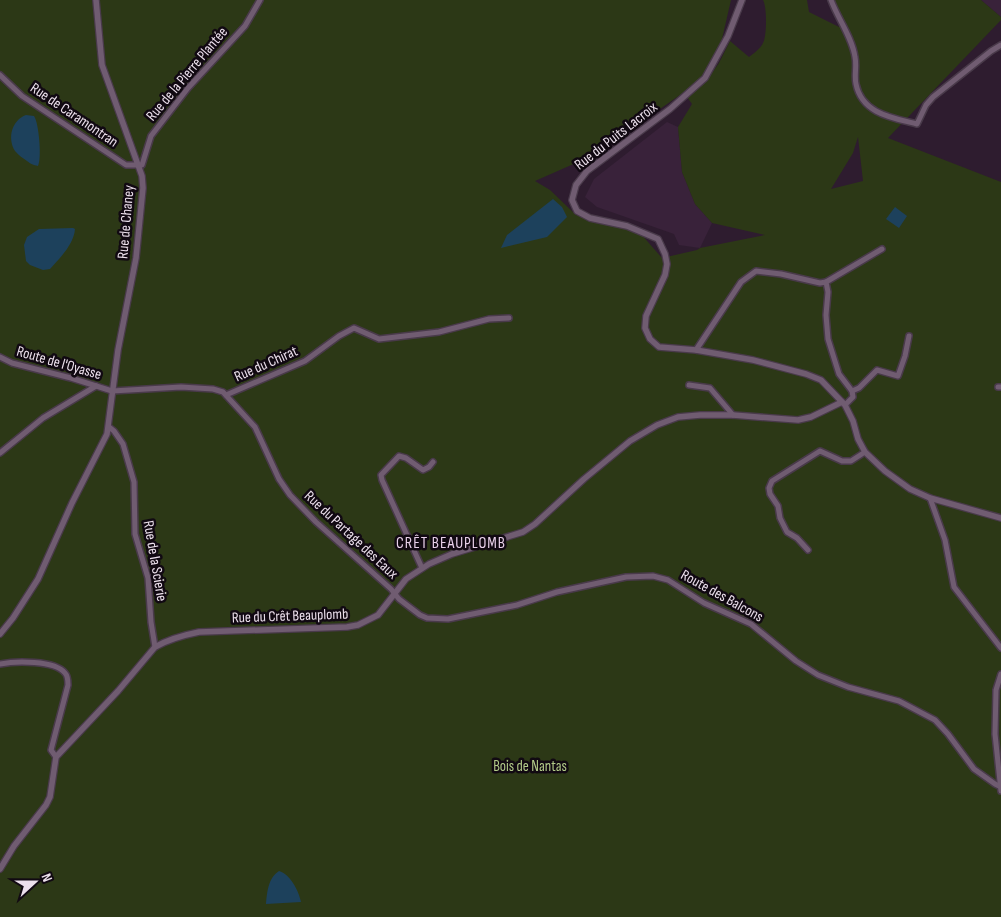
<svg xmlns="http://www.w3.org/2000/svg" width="1001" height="917" font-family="'Sofia Sans Condensed',sans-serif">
	<rect width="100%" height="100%" fill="#2e1c2f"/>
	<g fill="#39223a">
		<polygon points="981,0 1001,0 1001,17"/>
		<polygon points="667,122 678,127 682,172 695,204 712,223 700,248 679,245 674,234 597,207 585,197 594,179"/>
	</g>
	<path fill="#2c3816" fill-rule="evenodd" d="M0 0H731L722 39 703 77 680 95 594 155 535 181 550 190 576 215 641 234 662 258 697 250 700 248 765 235 712 223 695 204 682 172 678 127 692 104 687 97 707 80 719 63 730 41 749 57C754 53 760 49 763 43 767 35 767 7 763 0H807L809 12 839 27 838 20 842 18 834 0H981L1001 17V20L888 138 1001 182V917H0ZM858 137 863 181 831 189 853 153Z"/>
	<g fill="#1d415c">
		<path d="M26 115 34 116C39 123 42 159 38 166 33 165 31 164 27 161 23 158 18 155 15 151 7 138 12 120 26 115Z"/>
		<polygon points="553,199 562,207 567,217 547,237 501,248 507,235"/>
		<polygon points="895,207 907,216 899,228 886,219"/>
		<path d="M73 228 75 229C74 244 60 258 50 269L43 270 30 265 26 261 24 245 27 237 39 229Z"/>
		<path d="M279 871C290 874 299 891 301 902L266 904C267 893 268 878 279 871Z"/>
	</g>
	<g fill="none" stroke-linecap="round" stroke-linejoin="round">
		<g stroke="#493a4a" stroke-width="8">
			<g id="minor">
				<path d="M831 0C838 19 852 37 855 57 857 66 854 76 856 84 862 114 893 118 917 124L926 105 933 97 991 51 1001 45"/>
				<polyline points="0,75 22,96 126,165 142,165 151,136 188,88 245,26 260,0"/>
				<polyline points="696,350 741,282 756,271 781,274 820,283 826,282"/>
				<polyline points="0,357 12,363 71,378 112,391 181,387 213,389 223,392 255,427 279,479 290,495 316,522 391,589 399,599 420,615 427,618 448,619 517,605 557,592 626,577 653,576 668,580 704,603 751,624 796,661 818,675 848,687 899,701 935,720 948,734 974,769 995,784 999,786"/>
				<polyline points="689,385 710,388 733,415"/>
				<polyline points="998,387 1001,387"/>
				<polyline points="852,391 859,388 877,370 898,376 905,356 909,336"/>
				<polyline points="226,395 305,361 339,336 354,328 379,339 439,332 489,319 509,318"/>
				<polyline points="845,405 853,397 852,391 839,374 828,339 826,315 828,292 826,282 882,249"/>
				<polyline points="109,427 114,431 123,444 134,482 135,534 148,578 151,622 155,647"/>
				<polyline points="0,453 43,418 96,386"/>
				<polyline points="930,498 945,540 954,587 1001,648"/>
				<polyline points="808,550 797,538 787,532 780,518 778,506 770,494 769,488 772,481 820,451 842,461 851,461 865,452"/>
				<polyline points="422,568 382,480 381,475 399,456 406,458 423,470 429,467 433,462"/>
				<path d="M0 664C15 661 55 660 65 673 68 676 68 681 68 685L51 750 56 757"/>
				<polyline points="1001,674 996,690 995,734 1001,791"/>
			</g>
		</g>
		<g stroke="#493a4a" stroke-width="8">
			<g id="tertiary">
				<polyline points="742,0 728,36 705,78 670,109 587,171 576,185 572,200 577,211 590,218 627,226 658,239 665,254 667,264 665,275 646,316 645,328 650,339 659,347 696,350 753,360 806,374 821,380 845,405 853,421 858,439 865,452 885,471 910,489 930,498 1001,518"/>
				<polyline points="0,634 13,618 38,579 72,503 107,434 118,350 136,258 143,188 142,176 102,65 96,0"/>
				<path d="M0 869 14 846 46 805 50 797 56 757 118 691 155 647C169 639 184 635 199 632L347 627 358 625 378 615 406 579 429 564 452 554 523 532 535 524 584 479 630 441 657 425 678 417 700 415H733L798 420 811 417 842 402"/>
			</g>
		</g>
		<use href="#minor" stroke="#705c71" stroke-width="5"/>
		<use href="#tertiary" stroke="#705c71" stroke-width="5.5"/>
	</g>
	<g text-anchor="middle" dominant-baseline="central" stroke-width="5" stroke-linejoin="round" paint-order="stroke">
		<g font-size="15" fill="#ece0ec" stroke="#110912">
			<text transform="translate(187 74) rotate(-50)">Rue de la Pierre Plantée</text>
			<text transform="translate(74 115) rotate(34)">Rue de Caramontran</text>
			<text transform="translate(616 136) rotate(-38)">Rue du Puits Lacroix</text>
			<text transform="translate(126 222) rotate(-85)">Rue de Chaney</text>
			<text transform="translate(59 363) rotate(16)">Route de l'Oyasse</text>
			<text transform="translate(266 364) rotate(-24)">Rue du Chirat</text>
			<text transform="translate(351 535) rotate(43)">Rue du Partage des Eaux</text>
			<text transform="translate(155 561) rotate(80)">Rue de la Scierie</text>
			<text transform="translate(722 596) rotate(29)">Route des Balcons</text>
			<text transform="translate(290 616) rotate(-2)">Rue du Crêt Beauplomb</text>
		</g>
		<g font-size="15" fill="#b3cc89" stroke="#110912">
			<text x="530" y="766">Bois de Nantas</text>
		</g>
		<g font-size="16" letter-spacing="1" fill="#e9d1ea" stroke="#110912">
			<text x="451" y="543">CRÊT BEAUPLOMB</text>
		</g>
	</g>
	<g transform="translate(35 882) rotate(69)" stroke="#110912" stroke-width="4" paint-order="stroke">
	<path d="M0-4L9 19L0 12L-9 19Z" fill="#ece0ec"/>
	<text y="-8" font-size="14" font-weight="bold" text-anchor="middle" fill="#ece0ec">N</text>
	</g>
</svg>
